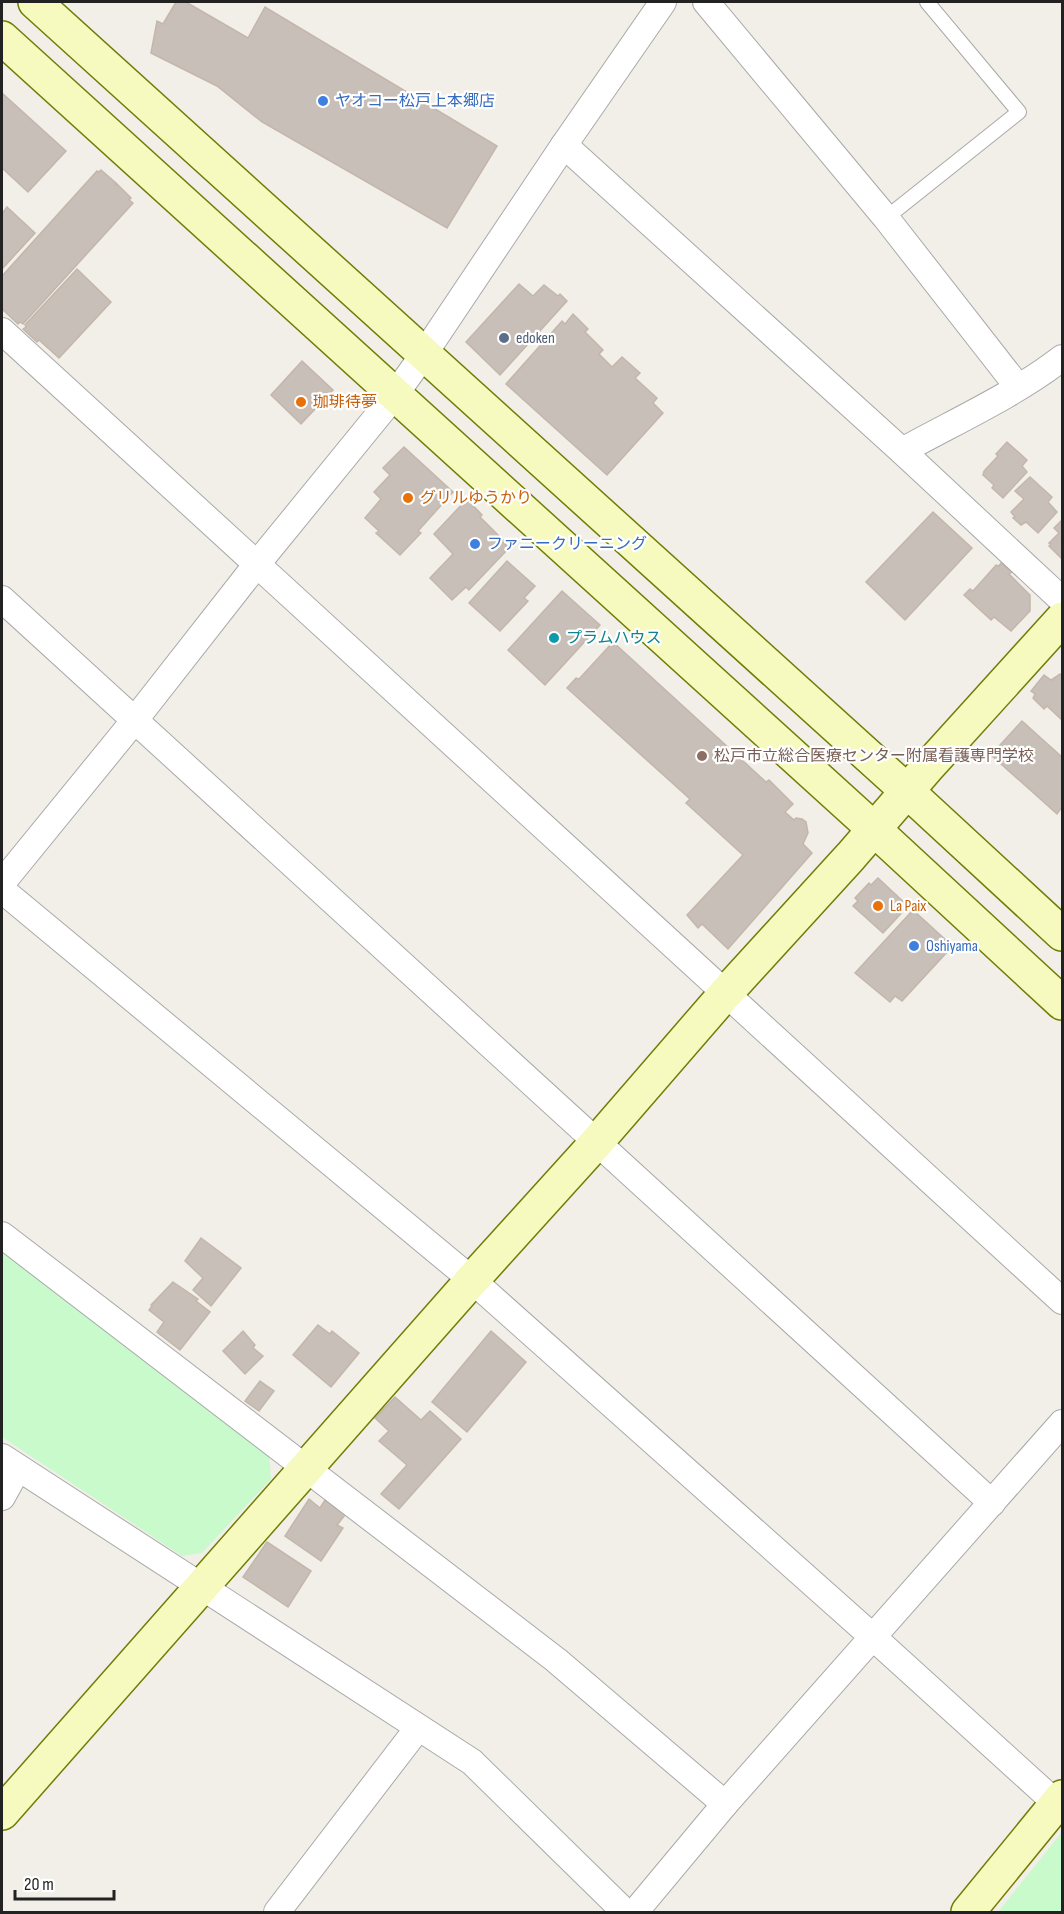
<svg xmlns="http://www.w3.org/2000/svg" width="1064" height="1914" font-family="'Sofia Sans Condensed','Noto Sans JP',sans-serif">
	<rect width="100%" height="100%" fill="#f2efe9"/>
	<g fill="#c8facc">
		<polygon points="2,1249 269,1453 271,1479 202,1553 182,1556 2,1437"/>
		<polygon points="1062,1832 1062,1912 998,1912"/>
	</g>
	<g fill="#c7bfb8" stroke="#c4b6ab" stroke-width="1.5">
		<polygon points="176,2 186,2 248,38 265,7 497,146 447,228 262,122 217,86 151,53 157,21 163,24"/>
		<polygon points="2,93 66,151 28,192 2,168"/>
		<polygon points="101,170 116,183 115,186 117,184 131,198 129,200 133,203 23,324 20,322 18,324 2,309 2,276 97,171 99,172"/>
		<polygon points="7,207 35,233 2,269 2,214"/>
		<polygon points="77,269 111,302 59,358 39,340 37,342 23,329 26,327 25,325"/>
		<polygon points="519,284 533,296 544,285 558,296 560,294 567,301 500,375 466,342"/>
		<polygon points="573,314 588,329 585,332 603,350 599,354 612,367 622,357 640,373 635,378 657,398 653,403 663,413 607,475 506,384 562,321 565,324"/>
		<polygon points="302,361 333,390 301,424 271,395"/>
		<polygon points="1007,442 1027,460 1022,466 1027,472 1003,498 992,488 994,485 983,475 984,471 998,456 996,454"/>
		<polygon points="404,447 453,492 418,531 421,533 400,555 376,533 379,531 365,518 381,499 374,492 390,475 383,468"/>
		<polygon points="1030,477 1052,497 1048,502 1057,512 1038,533 1026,522 1021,525 1013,518 1015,517 1011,512 1024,499 1015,491"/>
		<polygon points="467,499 482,515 480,517 504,541 503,542 509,548 469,590 466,587 452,600 430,578 453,554 434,534"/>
		<polygon points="933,512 972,548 905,620 866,582"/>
		<polygon points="1062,520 1062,559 1049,546 1051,544 1049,543 1059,533 1054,528"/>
		<polygon points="507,561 535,586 524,598 528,601 500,631 469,603"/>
		<polygon points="1001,563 1012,572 1009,574 1030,595 1030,611 1011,631 994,617 991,620 964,595 970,589 973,591 996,565 999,566"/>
		<polygon points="562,591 600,625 545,685 508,650"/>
		<polygon points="613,642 766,782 769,780 793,804 785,812 794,820 796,818 802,819 806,822 808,833 803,844 812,853 728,949 702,924 698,928 687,915 743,855 686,803 690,799 567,688 576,678 579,679"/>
		<polygon points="1060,674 1062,676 1062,720 1047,706 1044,709 1033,698 1035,694 1031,691 1044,675 1051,680"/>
		<polygon points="1022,721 1062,757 1062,807 1057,814 991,755"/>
		<polygon points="878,878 908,906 883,933 853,906 858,901 855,898 869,883 871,885"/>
		<polygon points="913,910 947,941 944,945 949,950 902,1001 895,996 890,1002 855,973"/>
		<polygon points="201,1238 241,1268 211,1306 193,1290 203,1278 185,1261"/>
		<polygon points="173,1282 198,1299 196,1301 210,1312 180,1350 157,1332 164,1322 149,1310 152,1306 151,1305"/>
		<polygon points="318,1325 330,1334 332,1331 359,1353 331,1387 293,1355"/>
		<polygon points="243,1331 255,1345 253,1348 263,1356 245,1374 223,1351"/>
		<polygon points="491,1331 526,1362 467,1432 432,1402"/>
		<polygon points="260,1381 274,1391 259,1411 245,1401"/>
		<polygon points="395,1397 421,1420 430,1411 461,1439 399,1509 381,1494 407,1465 379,1441 389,1431 375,1418"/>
		<polygon points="309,1499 320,1508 325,1500 345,1515 337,1525 343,1528 321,1561 285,1536"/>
		<polygon points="267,1542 311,1571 288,1607 243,1577"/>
	</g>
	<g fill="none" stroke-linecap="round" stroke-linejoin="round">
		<g stroke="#a9a9a9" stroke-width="16">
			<polyline id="lane" points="886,218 1019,112 927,2"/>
		</g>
		<g stroke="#a9a9a9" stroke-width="28">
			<g id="street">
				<polyline points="706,2 886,218 1018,387"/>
				<polyline points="564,145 902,451 1062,600"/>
				<polyline points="2,331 1062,1301"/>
				<path d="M902 451C954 422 1016 394 1062 358"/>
				<polyline points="2,599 992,1503"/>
				<polyline points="2,883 134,721 257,564 394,396 424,354 564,145 663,2"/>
				<polyline points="2,890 472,1280 874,1638 1057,1804"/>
				<polyline points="2,1235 556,1660 725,1804"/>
				<polyline points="2,1457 472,1762 625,1912"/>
				<polyline points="2,1497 18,1468"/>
				<polyline points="277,1912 418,1728"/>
				<polyline points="635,1912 725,1804 1062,1423"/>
			</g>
		</g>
		<g stroke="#707d05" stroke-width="36">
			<g id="secondary">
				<polyline points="35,2 907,791 1062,934"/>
				<polyline points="2,38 875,830 1062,1003"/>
				<polyline points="2,1813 472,1280 596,1143 725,994 851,856 927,768 1062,619"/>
				<polyline points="968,1912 1062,1797"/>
			</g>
		</g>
		<use href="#lane" stroke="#fff" stroke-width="14"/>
		<use href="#street" stroke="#fff" stroke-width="26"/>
		<use href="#secondary" stroke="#f7fabf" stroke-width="33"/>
	</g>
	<g fill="#3f7fe0" stroke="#fff" stroke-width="2">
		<circle cx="323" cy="101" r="6"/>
		<circle cx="475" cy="544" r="6"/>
		<circle cx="914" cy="946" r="6"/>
	</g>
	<circle fill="#5c6f8a" stroke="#fff" stroke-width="2" cx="504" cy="338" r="6"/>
	<g fill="#e8710a" stroke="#fff" stroke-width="2">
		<circle cx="301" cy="402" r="6"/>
		<circle cx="408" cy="498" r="6"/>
		<circle cx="878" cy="906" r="6"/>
	</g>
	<circle fill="#0f9aa8" stroke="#fff" stroke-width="2" cx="554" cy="638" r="6"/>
	<circle fill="#8d6e63" stroke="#fff" stroke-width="2" cx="702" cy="756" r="6"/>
	<g text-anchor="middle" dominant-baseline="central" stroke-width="4.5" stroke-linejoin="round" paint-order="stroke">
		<g font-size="16" fill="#366cbe" stroke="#fff" text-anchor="start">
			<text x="335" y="101">ヤオコー松戸上本郷店</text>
			<text x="487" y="544">ファニークリーニング</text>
			<text x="926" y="946">Oshiyama</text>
		</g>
		<g font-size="16" fill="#4e5e75" stroke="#fff" text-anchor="start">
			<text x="516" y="338">edoken</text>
		</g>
		<g font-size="16" fill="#c56008" stroke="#fff" text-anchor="start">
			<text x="313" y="402">珈琲待夢</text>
			<text x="420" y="498">グリルゆうかり</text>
			<text x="890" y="906">La Paix</text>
		</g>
		<g font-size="16" fill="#0d838f" stroke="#fff" text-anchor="start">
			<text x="566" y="638">プラムハウス</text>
		</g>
		<g font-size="16" fill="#785e54" stroke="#fff" text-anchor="start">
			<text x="714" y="756">松戸市立総合医療センター附属看護専門学校</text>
		</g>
	</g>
	<rect width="1064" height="1914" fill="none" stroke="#222222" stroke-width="6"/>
	<path d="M15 1890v9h99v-9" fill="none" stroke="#222222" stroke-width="3"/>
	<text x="24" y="1890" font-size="18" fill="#222222" stroke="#ffffff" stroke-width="4.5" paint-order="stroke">20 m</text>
</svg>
